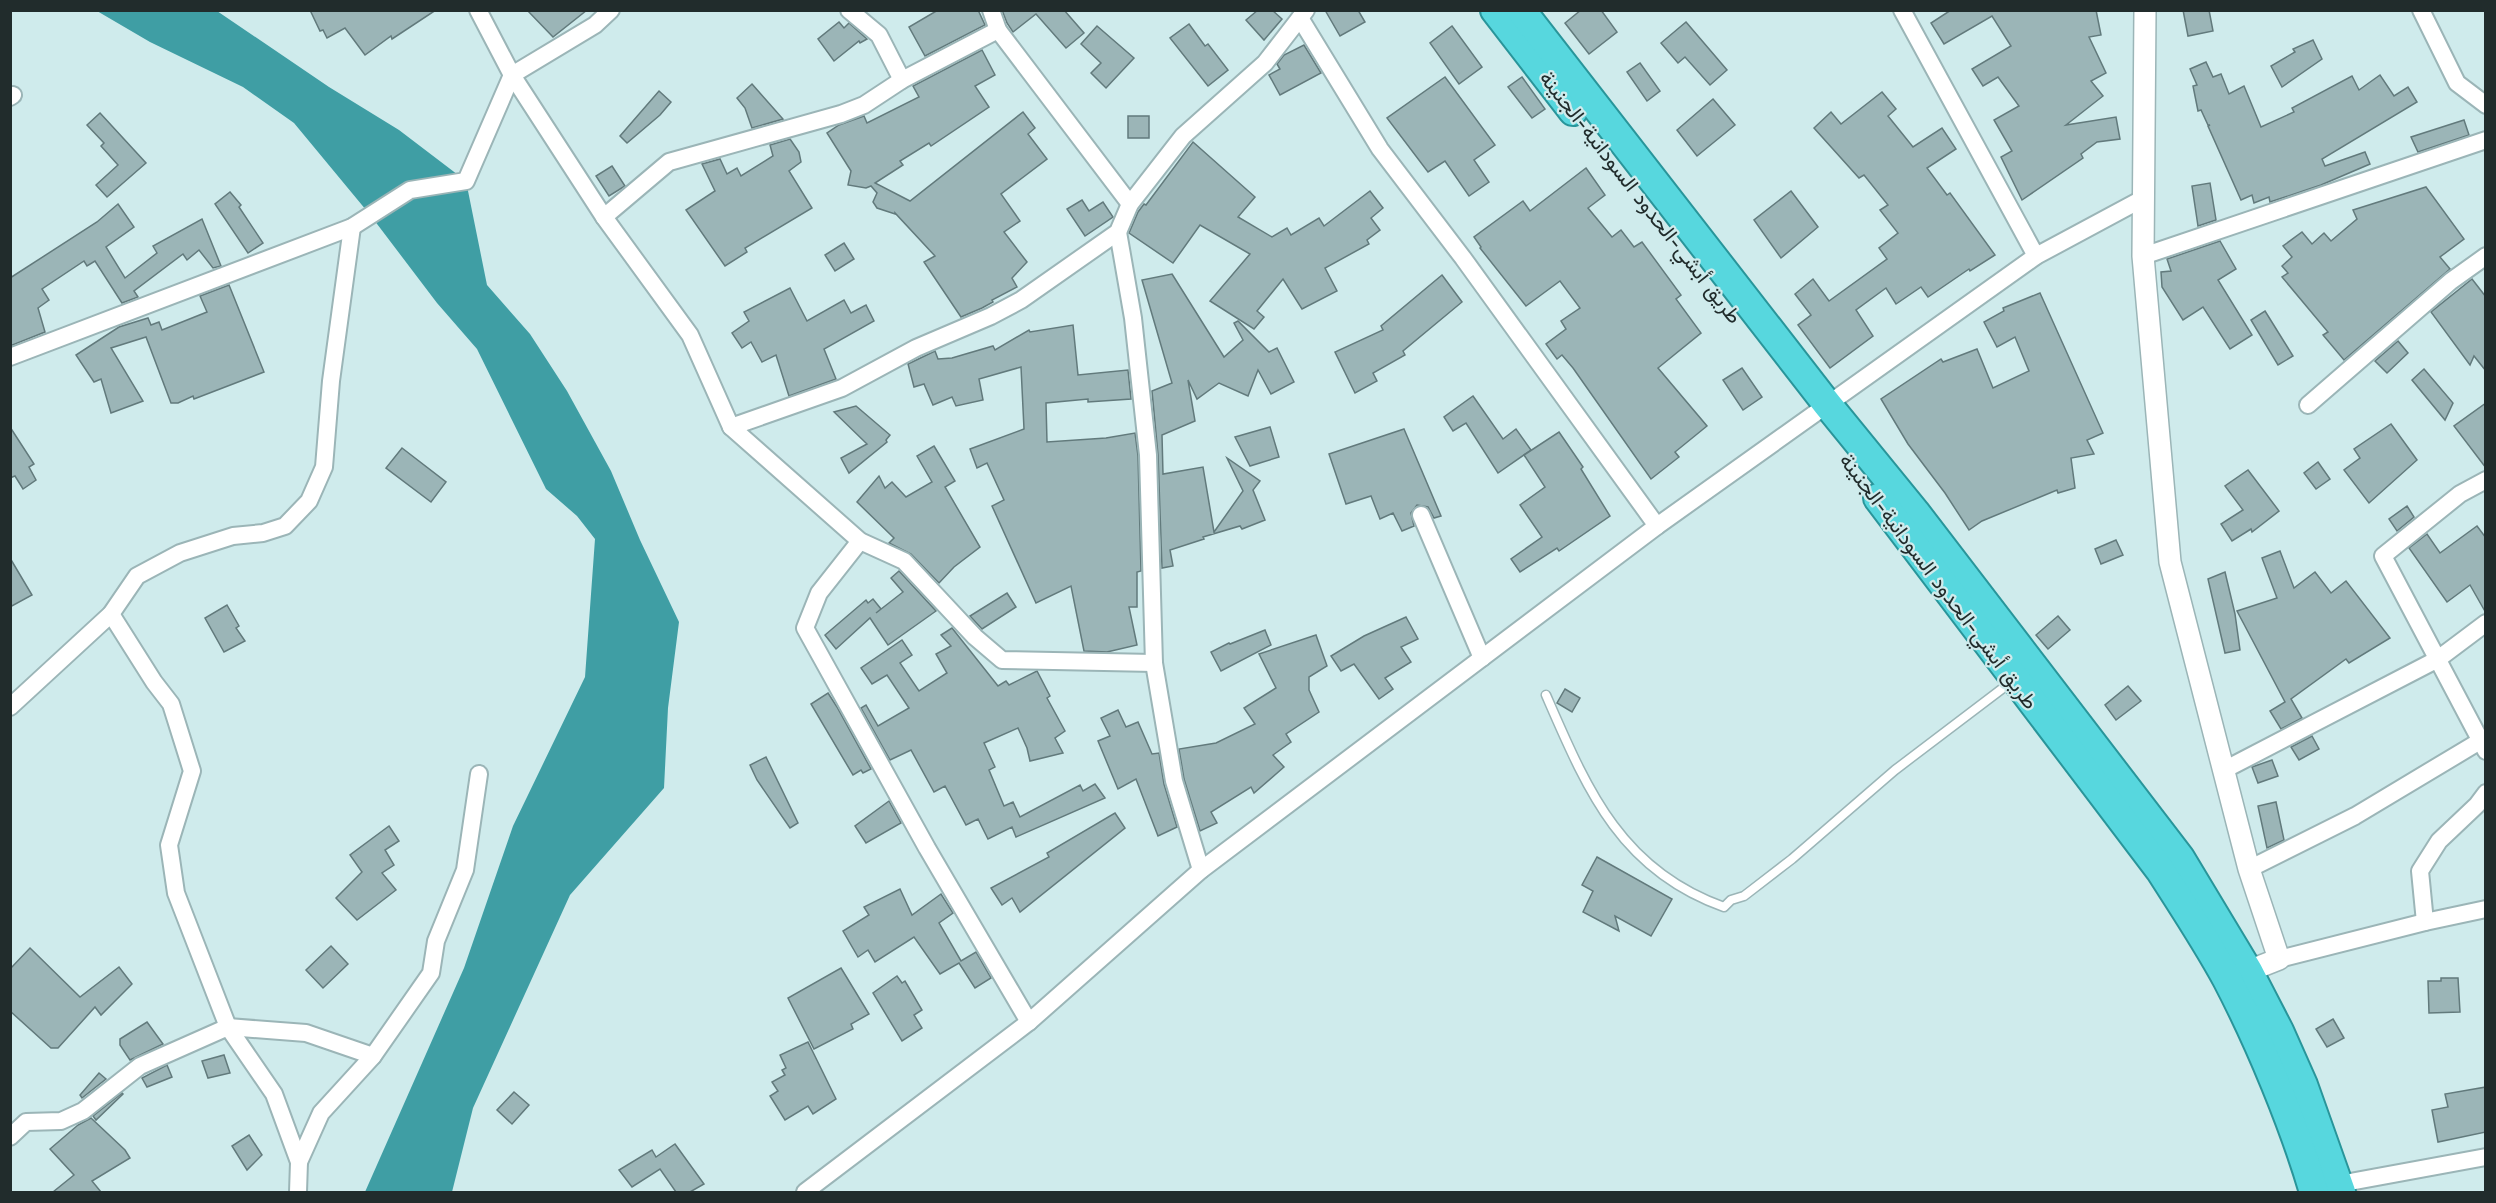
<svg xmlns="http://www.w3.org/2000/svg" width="2496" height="1203" font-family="'Work Sans',Vazirmatn,sans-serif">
	<rect width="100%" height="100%" fill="#cfebec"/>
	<polygon fill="#3f9ea4" points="97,11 217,11 329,87 399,130 466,181 487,285 530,334 567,391 611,471 640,540 679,622 668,708 664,788 570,895 473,1108 452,1192 365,1192 464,968 513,826 585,677 595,539 577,516 546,489 477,349 437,303 371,216 294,123 243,87 150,42"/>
	<g fill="#9bb5b7" stroke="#627a7c" stroke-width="1.5">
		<polygon points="310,10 436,10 392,39 391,36 365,55 345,28 327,38 323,30 320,31"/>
		<polygon points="527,10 587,10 553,37"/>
		<polygon points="938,10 978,10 985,25 925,56 909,27"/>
		<polygon points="1002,10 1064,10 1084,33 1066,48 1036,14 1013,32 1007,23"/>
		<polygon points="1258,10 1272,10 1282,19 1264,40 1246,20"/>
		<polygon points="1325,10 1358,10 1365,22 1340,36"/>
		<polygon points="1581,10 1601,10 1617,32 1589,54 1565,23"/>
		<polygon points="1951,10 2096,10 2101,35 2089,37 2106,73 2091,81 2103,96 2066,125 2116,117 2120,139 2097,142 2081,154 2083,158 2022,200 2001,157 2012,151 1994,120 2019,106 1998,77 1983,86 1972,69 2011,46 1992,16 1944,44 1931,23"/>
		<polygon points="2183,10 2209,10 2213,31 2188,36"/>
		<polygon points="839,22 844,28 849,23 867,39 860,43 859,41 834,61 818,39"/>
		<polygon points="1686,22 1727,70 1710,85 1685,57 1678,63 1661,43"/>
		<polygon points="1189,24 1205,46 1208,44 1228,70 1208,86 1170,38"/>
		<polygon points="1097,26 1134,58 1106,88 1091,73 1101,63 1081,44"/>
		<polygon points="1452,26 1482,67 1459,84 1430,43"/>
		<polygon points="2313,40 2322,59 2282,87 2271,66 2295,52 2293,49"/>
		<polygon points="1304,45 1321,73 1280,95 1269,75 1280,69 1277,64 1284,55"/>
		<polygon points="982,50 995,75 975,86 989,107 931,146 929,143 900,161 903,165 875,183 910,201 1023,112 1035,128 1028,134 1047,159 1001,194 1020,221 1004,232 1027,262 1012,278 1017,287 992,300 993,302 982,308 961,317 924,262 935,256 895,213 895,214 877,208 873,202 877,193 871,186 866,188 848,185 851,171 827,133 839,125 864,116 867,123 919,97 913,86"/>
		<polygon points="2206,62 2213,77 2221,74 2229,94 2244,86 2261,127 2294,112 2292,108 2352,76 2359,90 2380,75 2394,96 2408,87 2417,102 2322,159 2325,166 2365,152 2370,164 2321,185 2270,202 2269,197 2254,203 2252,195 2241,200 2208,126 2210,125 2208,125 2201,110 2198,111 2193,86 2197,85 2190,69"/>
		<polygon points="1640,63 1660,91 1647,101 1627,72"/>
		<polygon points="1445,77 1495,145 1474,160 1489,182 1469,196 1445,161 1428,172 1387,118"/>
		<polygon points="1522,77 1545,109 1532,118 1508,87"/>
		<polygon points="752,84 783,119 752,128 745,108 737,98"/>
		<polygon points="659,91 671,102 660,115 627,143 620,136"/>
		<polygon points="1882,92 1896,109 1888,116 1913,147 1942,128 1956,149 1927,168 1947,195 1950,193 1995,255 1970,271 1969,269 1928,297 1921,287 1896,304 1886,288 1856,310 1873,336 1830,368 1798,325 1811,315 1795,294 1813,279 1829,301 1887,259 1879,248 1898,233 1880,210 1888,205 1864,175 1859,178 1814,128 1831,112 1841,124"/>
		<polygon points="1713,99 1735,125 1697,156 1677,130"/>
		<polygon points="100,113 146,163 107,197 96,185 118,165 101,146 104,143 87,125"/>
		<rect x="1128" y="116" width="21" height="22"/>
		<polygon points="2464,120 2469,135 2418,152 2411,137"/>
		<polygon points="790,139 799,152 801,162 789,171 812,208 745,248 747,252 725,266 686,210 715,191 702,164 720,159 727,174 737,168 741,176 773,156 770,145"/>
		<polygon points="1193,142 1255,197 1238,217 1272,237 1287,228 1291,235 1319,218 1324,226 1370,191 1383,208 1371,218 1380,230 1367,240 1369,244 1325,268 1337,291 1302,309 1283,279 1257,311 1264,317 1254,329 1210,301 1250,254 1200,225 1173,263 1129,233 1138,212 1144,204 1146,205"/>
		<polygon points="612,166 625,186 609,196 596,176"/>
		<polygon points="1586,168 1605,195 1588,208 1612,237 1621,230 1634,247 1642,242 1681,295 1676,299 1701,333 1658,368 1707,426 1675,452 1679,457 1651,479 1573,368 1562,355 1557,359 1546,344 1566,329 1561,321 1580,308 1560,281 1526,306 1480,248 1481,247 1474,237 1523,201 1530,211"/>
		<polygon points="2210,183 2216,220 2198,226 2192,186"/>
		<polygon points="2426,187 2464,239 2440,257 2450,269 2344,360 2323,335 2328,332 2282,277 2288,273 2282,266 2292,257 2283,246 2302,232 2312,244 2324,233 2331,241 2357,219 2353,210"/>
		<polygon points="1791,191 1818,227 1781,258 1754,220"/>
		<polygon points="230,192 241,205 239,207 263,243 248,253 215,204"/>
		<polygon points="1082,200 1089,211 1103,202 1113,217 1085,236 1067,209"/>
		<polygon points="118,204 134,227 106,247 125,278 157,253 153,246 202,219 221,266 213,268 199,250 187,260 183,254 134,291 138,297 122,303 95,261 87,266 84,261 42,289 49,300 38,308 45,332 10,346 10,278 97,222"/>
		<polygon points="2220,241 2236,269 2218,280 2252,335 2230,349 2203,307 2183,320 2162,287 2161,272 2171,271 2167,259"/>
		<polygon points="844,243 854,259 835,271 825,255"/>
		<polygon points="1172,274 1224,357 1243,340 1234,323 1238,321 1269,352 1277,348 1294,382 1271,394 1258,370 1248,396 1219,383 1197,399 1188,380 1195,421 1162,435 1163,474 1203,467 1214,532 1243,491 1227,458 1260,481 1253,490 1265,520 1242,529 1240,526 1203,537 1204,539 1170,550 1173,566 1162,568 1158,455 1152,391 1172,383 1142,280"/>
		<polygon points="1442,275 1462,302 1403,351 1405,355 1373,373 1377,381 1355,393 1335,352 1383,330 1381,326"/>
		<polygon points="2472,279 2486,297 2486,371 2474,356 2470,365 2431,312"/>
		<polygon points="229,285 264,372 194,399 193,396 178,403 171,403 146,337 111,348 143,401 111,413 101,379 94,382 76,355 119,327 148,318 151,325 159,322 162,330 207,312 200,296"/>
		<polygon points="790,288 807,321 844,300 851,313 866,305 874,321 824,349 836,379 789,396 776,355 762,362 751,342 742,348 732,333 749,321 744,312"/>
		<polygon points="2040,293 2103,433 2087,440 2094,454 2071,458 2075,488 2058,493 2057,490 1982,521 1969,530 1945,493 1908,444 1881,399 1941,359 1943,362 1977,349 1993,388 2029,371 2015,337 1997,347 1984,322 2004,311 2003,308"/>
		<polygon points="2265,311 2293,356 2278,365 2251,320"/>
		<polygon points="1073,325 1078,375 1128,370 1131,399 1088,402 1088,399 1046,403 1047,442 1106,438 1135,433 1138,456 1141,571 1137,572 1137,607 1129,607 1137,645 1107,652 1084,651 1071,586 1036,603 992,506 1004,500 987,463 977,468 970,449 1024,429 1021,367 979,379 983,400 956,406 952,397 933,405 924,384 914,387 908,364 935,351 938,359 952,358 993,346 995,350 1029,330 1030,332"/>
		<polygon points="2398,341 2408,353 2387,373 2375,361"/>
		<polygon points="1742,368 1762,397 1743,410 1723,380"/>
		<polygon points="2424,369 2453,403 2445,420 2412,380"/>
		<polygon points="1473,396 1503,439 1516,429 1531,450 1498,473 1466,423 1453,431 1444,417"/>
		<polygon points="2486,403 2486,468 2454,426"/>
		<polygon points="856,406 890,435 886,440 887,442 849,473 841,458 867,444 834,412"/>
		<polygon points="2391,424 2417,460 2369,503 2344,470 2360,458 2354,449"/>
		<polygon points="10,427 34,464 29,467 36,480 23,489 15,476 10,478"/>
		<polygon points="1270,427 1279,457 1250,466 1235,437"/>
		<polygon points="1404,429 1441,516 1434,518 1428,507 1417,505 1411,513 1414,526 1402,531 1393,513 1380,519 1371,496 1346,504 1329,454"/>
		<polygon points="1559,432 1583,467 1581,469 1610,516 1559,551 1557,548 1520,572 1511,559 1542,537 1520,505 1545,487 1524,455"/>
		<polygon points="934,446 955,481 945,487 980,547 954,567 939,583 911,554 889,543 894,538 857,502 879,476 885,488 892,482 906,497 932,482 917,456"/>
		<polygon points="402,448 446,482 431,502 386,468"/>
		<polygon points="2318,462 2330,479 2316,489 2304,473"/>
		<polygon points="2248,470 2279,511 2252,532 2251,529 2232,541 2221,524 2243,510 2225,486"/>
		<polygon points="2407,506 2414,517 2397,531 2389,519"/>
		<polygon points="2477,526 2486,538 2486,613 2470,585 2447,602 2409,548 2427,534 2440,553"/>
		<polygon points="2116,540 2123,555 2101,564 2095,549"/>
		<polygon points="2280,551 2294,588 2315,572 2331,593 2346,581 2390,638 2349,663 2346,659 2291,699 2302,718 2281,729 2270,711 2285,702 2237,611 2277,598 2262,558"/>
		<polygon points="10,558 32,595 10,607"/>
		<polygon points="899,571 936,611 888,645 870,618 836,649 825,635 866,600 868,603 873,599 881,609 876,613 903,592 891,578"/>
		<polygon points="2225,572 2235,614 2240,650 2225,653 2208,579"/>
		<polygon points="1007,593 1016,607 982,629 970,616"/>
		<polygon points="227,605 239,626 236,628 245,641 224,652 205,618"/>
		<polygon points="2058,616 2070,630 2048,649 2036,635"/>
		<polygon points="1406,617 1418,639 1401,647 1411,662 1385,678 1393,689 1379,699 1354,664 1341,671 1331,656 1364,636"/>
		<polygon points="952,628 998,686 1006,681 1009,685 1037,671 1050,696 1047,698 1065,731 1055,738 1063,753 1030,761 1027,748 1018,728 984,743 995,767 989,770 1004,806 1013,802 1020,817 1080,785 1083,791 1095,784 1105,798 1016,837 1012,827 988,839 978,819 966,825 945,786 934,792 911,750 890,760 861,708 866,705 878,726 909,708 887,675 872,684 861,668 902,640 912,655 900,663 919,691 947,673 936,654 951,646 941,635"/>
		<polygon points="1265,630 1271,645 1221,671 1211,652 1229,643 1230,644"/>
		<polygon points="1316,635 1327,666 1309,677 1309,690 1319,712 1286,734 1291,742 1273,755 1284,767 1254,793 1251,787 1211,812 1217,823 1200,831 1184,779 1179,749 1216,743 1255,724 1244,708 1276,688 1259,654"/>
		<polygon points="2128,686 2141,701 2116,720 2105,705"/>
		<polygon points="1565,689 1580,698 1572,712 1557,703"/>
		<polygon points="828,693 837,707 871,769 863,773 861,770 853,775 811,704"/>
		<polygon points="1118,710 1126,727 1138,722 1152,754 1159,753 1164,784 1177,827 1158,836 1136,779 1118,789 1098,741 1110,736 1101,718"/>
		<polygon points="2312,736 2319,749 2299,760 2291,747"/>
		<polygon points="766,757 798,823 790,828 757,780 750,765"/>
		<polygon points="2272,760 2278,776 2258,783 2252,767"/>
		<polygon points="889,801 901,823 866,843 855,826"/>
		<polygon points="2276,802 2284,840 2267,848 2258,806"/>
		<polygon points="1115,813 1125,828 1020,912 1012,898 1002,905 991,888 1049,857 1047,853"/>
		<polygon points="389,826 399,841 385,850 394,865 382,873 396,890 357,920 336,898 362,872 350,855"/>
		<polygon points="1597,857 1672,899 1651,936 1615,916 1619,931 1583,912 1593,891 1582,885"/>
		<polygon points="900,889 912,915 941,894 953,913 939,923 961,961 976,952 991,978 975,988 959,963 940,974 914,937 875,962 868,950 858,957 843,931 869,915 864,907"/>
		<polygon points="331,946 348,964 323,988 306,970"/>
		<polygon points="30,948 80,997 119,967 132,984 101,1015 95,1007 58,1048 51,1048 10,1011 10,969"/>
		<polygon points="841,968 869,1014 851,1024 853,1029 814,1049 788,998"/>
		<polygon points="897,976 902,983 905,981 922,1010 914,1015 922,1028 902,1041 873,993"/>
		<polygon points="2441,978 2458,978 2460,1012 2429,1013 2428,981 2441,981"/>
		<polygon points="2333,1019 2344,1038 2327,1047 2316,1029"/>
		<polygon points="147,1022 163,1044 130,1060 120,1045 120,1039"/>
		<polygon points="808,1042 836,1099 813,1114 808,1106 785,1120 770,1096 778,1091 772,1082 785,1075 782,1070 786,1068 780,1055"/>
		<polygon points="224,1055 230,1073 208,1078 202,1061"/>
		<polygon points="167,1065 172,1077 147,1087 142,1078"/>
		<polygon points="99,1073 106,1079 82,1098 80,1095"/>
		<polygon points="2486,1087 2486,1132 2438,1142 2432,1110 2448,1107 2445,1094"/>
		<polygon points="514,1092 529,1105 512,1124 497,1110"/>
		<polygon points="122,1093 123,1094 96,1120 93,1116"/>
		<polygon points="91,1118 125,1150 130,1158 92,1181 101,1192 53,1192 74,1175 50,1149 78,1125"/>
		<polygon points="249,1135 262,1155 247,1170 232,1146"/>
		<polygon points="675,1144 704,1184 690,1192 676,1192 660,1169 632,1187 619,1170 652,1150 656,1157"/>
	</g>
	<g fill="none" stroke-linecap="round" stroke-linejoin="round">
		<g stroke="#9bb5b7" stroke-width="11">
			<path id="service" d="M1546 695C1587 789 1620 870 1724 907L1731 900 1744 896 1792 859 1895 770 2011 682"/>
		</g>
		<g stroke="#9bb5b7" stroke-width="20">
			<g id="minor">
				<polyline points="478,10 512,75 604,217 690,335 731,427 860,541 904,561 975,637 1002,660 1154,663"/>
				<polyline points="849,10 879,35 902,80"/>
				<polyline points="991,10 998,30 1130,204"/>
				<polyline points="1902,10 2036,256"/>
				<polyline points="2421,10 2457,83 2486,105"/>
				<polyline points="1300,18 1380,149 1463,258 1657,526"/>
				<polyline points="10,97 13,95"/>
				<polyline points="604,217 669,162 841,114 864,105 902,80 998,30"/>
				<polyline points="1118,232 1133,318 1148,455 1154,663 1174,781 1201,870"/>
				<polyline points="2143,256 2486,140"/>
				<polyline points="10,357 352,227 410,190 466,181 512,75 595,25 611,10"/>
				<polyline points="2308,405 2451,281 2486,256"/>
				<polyline points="731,427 842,388 916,348 991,316 1021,300 1118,232 1130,204 1183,136 1265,63 1306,10"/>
				<polyline points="2486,480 2460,494 2383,556 2486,751"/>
				<polyline points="1421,515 1482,658"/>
				<polyline points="860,541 819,593 805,628 927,848 1029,1022"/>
				<polyline points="111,614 154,682 171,704 192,771 169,845 176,893 228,1027 274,1094 299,1162 298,1192"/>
				<polyline points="10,707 111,614 137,576 180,553 233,536 263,533 285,526 309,501 324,467 331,381 352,227"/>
				<polyline points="2224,770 2438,659 2486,623"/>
				<polyline points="2249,869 2355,816 2480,741"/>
				<polyline points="2425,922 2420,871 2439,841 2477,805 2486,793"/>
				<polyline points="2279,959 2425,922 2486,909"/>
				<polyline points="10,1137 26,1122 61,1121 83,1111 140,1066 228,1027 306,1033 373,1056"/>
				<polyline points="299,1162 321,1113 373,1056 431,973 436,941 465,870 479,774"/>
				<polyline points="2339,1184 2486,1157"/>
				<polyline points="805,1192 1029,1022 1201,870 1657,526 2036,256 2144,198"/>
			</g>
		</g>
		<g stroke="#9bb5b7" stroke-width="24">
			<polyline id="tertiary" points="2145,10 2143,256 2170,562 2249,869 2279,959 2236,976"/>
		</g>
		<g stroke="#29959a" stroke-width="32">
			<g id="trunk">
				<polyline points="1495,10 1573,111"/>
				<polyline points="1521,10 1827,404 1915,512 2180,858 2248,971 2279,1031 2303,1085 2341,1192"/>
				<path d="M1878 498 2160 870C2183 906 2207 942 2227 979 2260 1042 2294 1124 2314 1192"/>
			</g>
		</g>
		<use href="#service" stroke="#fff" stroke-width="8"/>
		<use href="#minor" stroke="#fff" stroke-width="16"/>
		<use href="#tertiary" stroke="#fff" stroke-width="21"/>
		<use href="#trunk" stroke="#57d7de" stroke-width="28"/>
	</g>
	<g text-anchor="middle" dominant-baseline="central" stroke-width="4.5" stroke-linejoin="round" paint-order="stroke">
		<g font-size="21" fill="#212c2c" stroke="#cfebec">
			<text transform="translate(1641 197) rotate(52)">طريق أبشي-الحدود السودانية-الجنينة</text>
			<text transform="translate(1939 581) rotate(53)">طريق أبشي-الحدود السودانية-الجنينة</text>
		</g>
	</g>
	<rect width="2496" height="1203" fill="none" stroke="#212c2c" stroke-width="24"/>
</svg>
